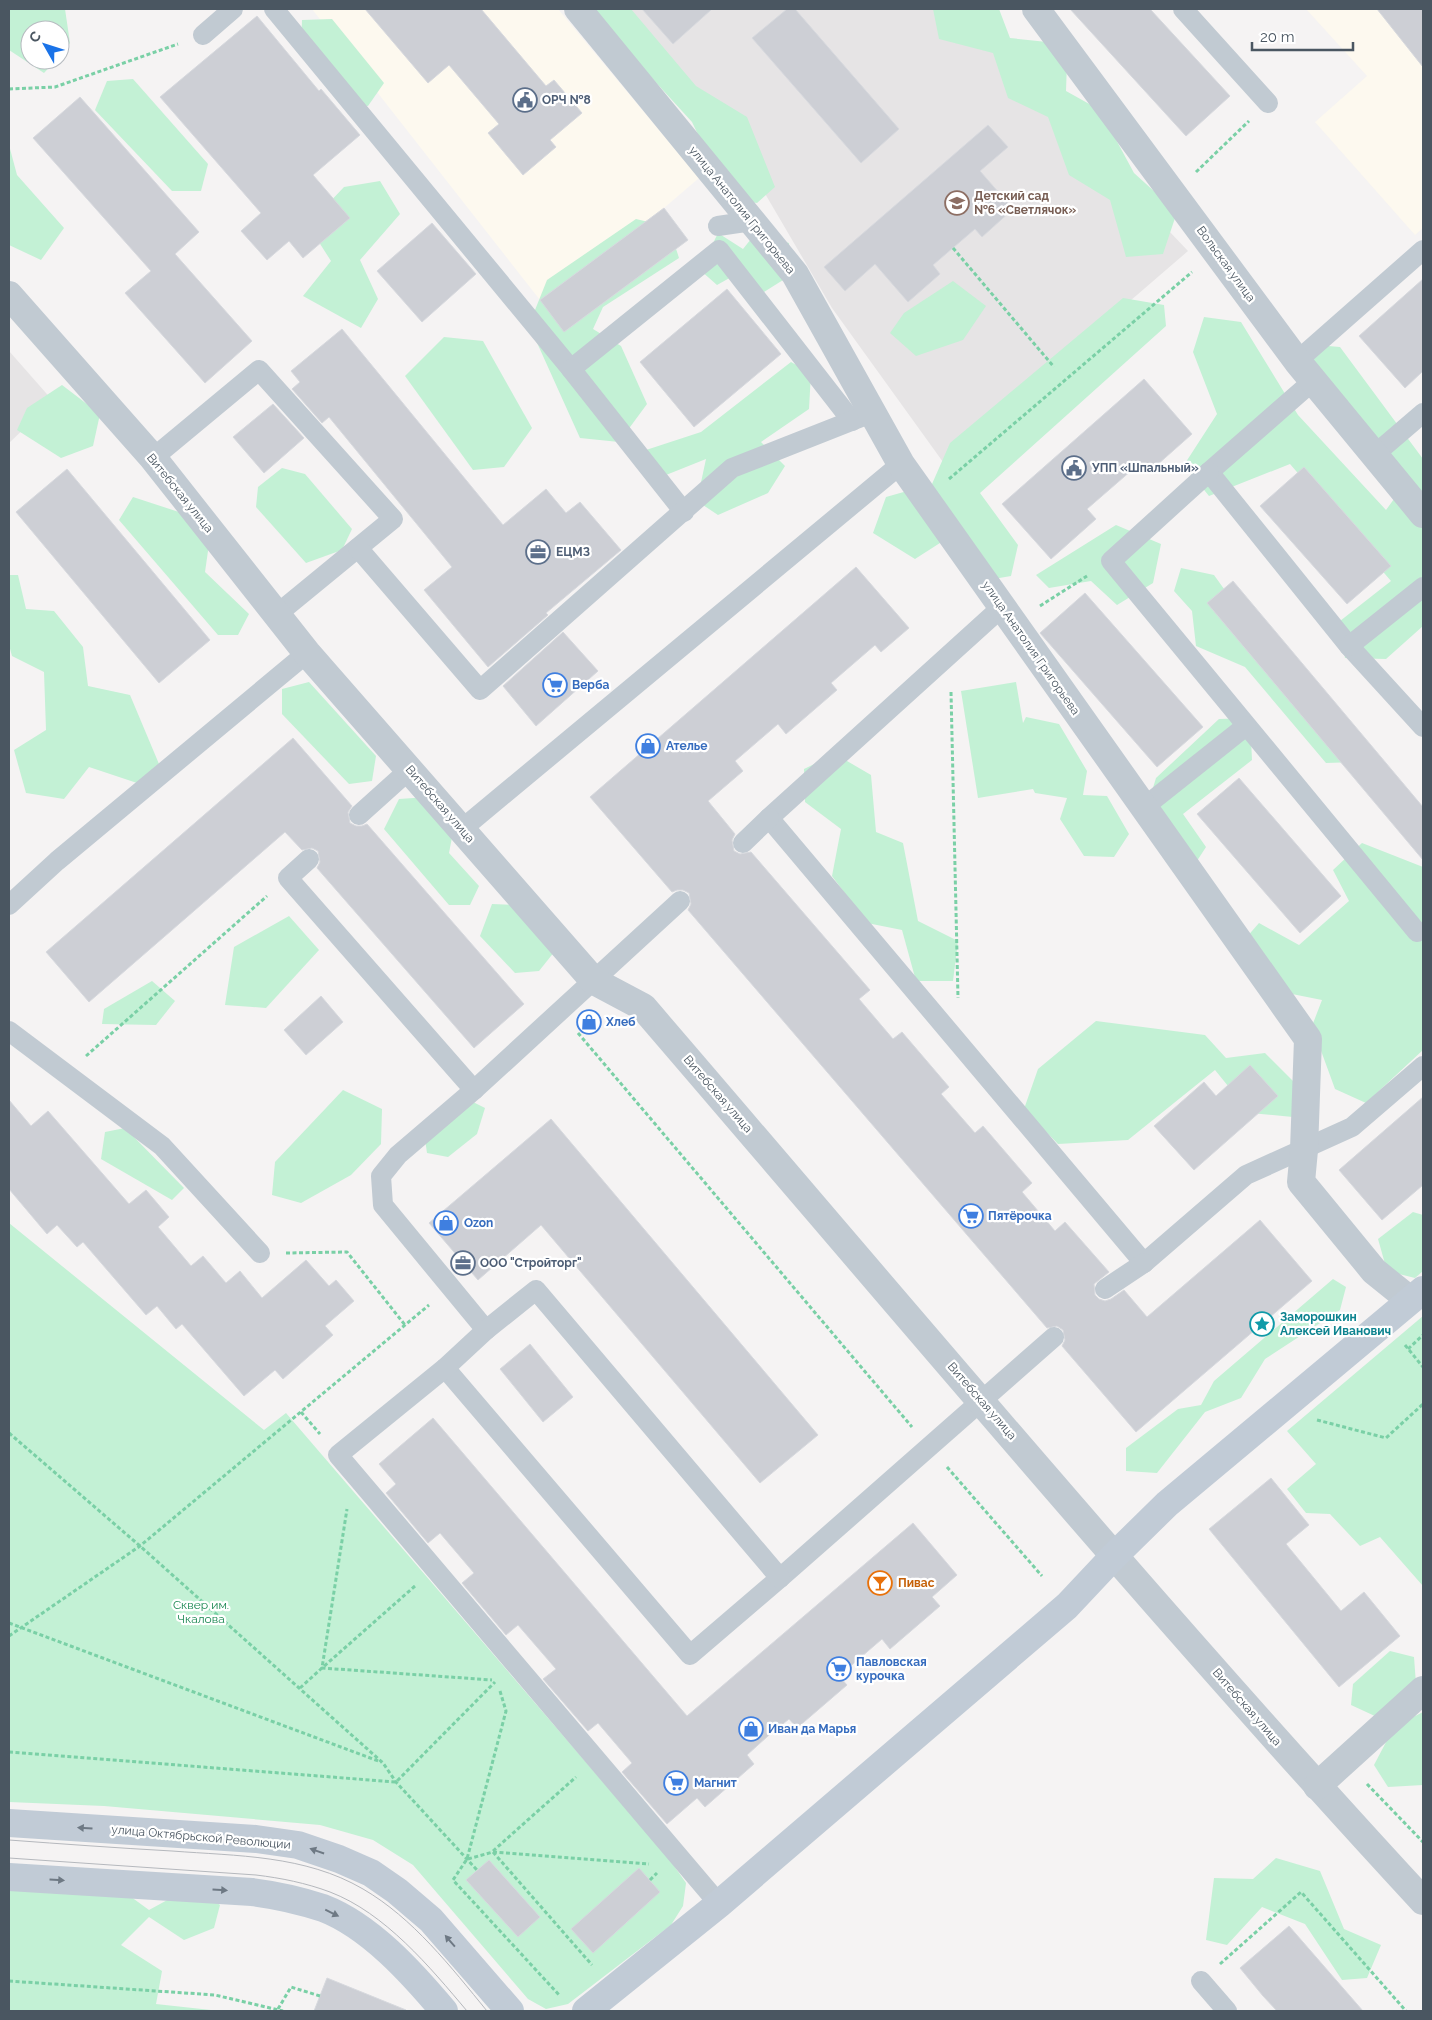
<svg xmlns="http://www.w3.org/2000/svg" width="1432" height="2020" font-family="Raleway,sans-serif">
	<rect width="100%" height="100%" fill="#f5f3f3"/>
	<g fill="#fdf9ef">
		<polygon points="312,9 558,9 699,178 664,208 540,300"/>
		<polygon points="1306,9 1423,9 1423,228 1415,235 1315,122 1367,76"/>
	</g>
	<g fill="#e6e4e5">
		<polygon points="614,9 958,9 1188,251 943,462 832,308 743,156"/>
		<polygon points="9,351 53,401 9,443"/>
	</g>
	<g fill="#c3f1d5">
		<polygon points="9,9 65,9 70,43 60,55 60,30 30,30 30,60 56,60 44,73 9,50"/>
		<polygon points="589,9 631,9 696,86 747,117 775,187 757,203 729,199 692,122"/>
		<polygon points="933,9 999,9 1010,38 1047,42 1067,62 1066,91 1100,110 1134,173 1177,212 1163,254 1126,257 1110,200 1069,175 1048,117 1008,98 993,53 939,39"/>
		<polygon points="332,19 384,83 368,106 342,104 301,47 302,20"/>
		<polygon points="133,79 208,164 201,191 172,191 95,110 107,81"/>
		<polygon points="9,145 17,175 64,228 41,260 9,245"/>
		<polygon points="380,181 400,214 360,260 378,299 361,328 303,296 331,261 308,225 344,187"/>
		<polygon points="636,219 669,227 679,258 603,307 593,329 621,346 647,404 619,442 580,438 529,325 547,280"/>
		<polygon points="718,233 743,249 755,234 789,243 791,275 764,292 742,271 717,285 700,270"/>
		<polygon points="953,281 986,306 963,340 916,356 890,333 904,313"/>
		<polygon points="1123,298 1164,305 1166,326 980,493 1018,545 1011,576 976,582 954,534 915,559 873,533 886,497 932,484 950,443"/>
		<polygon points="1204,317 1241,322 1298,415 1386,510 1407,481 1311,369 1305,344 1340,347 1423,459 1423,626 1386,659 1345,658 1340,621 1391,581 1290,464 1209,496 1184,465 1217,414 1193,352"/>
		<polygon points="444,337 483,341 532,428 504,467 473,470 405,376"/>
		<polygon points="791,362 811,373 809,409 761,442 785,466 768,493 718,515 697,501 706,459 661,477 646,450 701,432"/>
		<polygon points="62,385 100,414 93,446 61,458 17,430 27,408"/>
		<polygon points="282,468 305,474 352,529 342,550 306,563 256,507 258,487"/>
		<polygon points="133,497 188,515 209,544 205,572 249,614 238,635 218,635 119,520"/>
		<polygon points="1116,525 1161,544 1153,583 1117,605 1091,581 1049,588 1036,575"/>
		<polygon points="1181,568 1214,575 1265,646 1357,762 1326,763 1245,667 1196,646 1192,611 1174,591"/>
		<polygon points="9,575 18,575 26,609 54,611 83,647 88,686 130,695 159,764 137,783 89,767 64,799 26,793 14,750 46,730 44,672 12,656 9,645"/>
		<polygon points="309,682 376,756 372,781 349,784 282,714 282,689"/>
		<polygon points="1016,682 1023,723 1026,717 1059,724 1087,771 1083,795 1107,796 1129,834 1114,857 1084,856 1060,819 1067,798 1035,793 1033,789 978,798 961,691"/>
		<polygon points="1250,718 1252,760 1183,814 1206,847 1193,867 1143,820 1156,778 1219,719"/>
		<polygon points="835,754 871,775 876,832 903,843 918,921 958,941 953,981 916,981 902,930 867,923 832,876 841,829 805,802 804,769"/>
		<polygon points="428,797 454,827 449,853 479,886 470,905 449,905 384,829 399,799"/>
		<polygon points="1362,843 1423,867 1423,1050 1366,1103 1335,1089 1312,1026 1322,1000 1287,993 1245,939 1259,923 1299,945 1349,901 1333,870"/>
		<polygon points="492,904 519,905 555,951 539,971 515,973 480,936"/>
		<polygon points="289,916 319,950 266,1008 225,1005 234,947"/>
		<polygon points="152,981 175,1001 156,1025 102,1024 104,1009"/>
		<polygon points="1096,1021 1205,1035 1226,1058 1265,1053 1300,1088 1293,1117 1250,1113 1215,1070 1128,1140 1058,1144 1024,1109 1038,1069"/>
		<polygon points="343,1090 382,1109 381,1144 351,1175 301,1203 272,1195 275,1162"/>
		<polygon points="457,1094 485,1108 477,1134 448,1157 427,1153 423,1125"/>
		<polygon points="125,1128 184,1188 172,1200 101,1159 105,1132"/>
		<polygon points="1413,1212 1423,1215 1423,1271 1415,1278 1387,1271 1378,1239"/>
		<polygon points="9,1223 264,1430 286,1413 670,1860 686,1883 683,1906 671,1925 568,2004 546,2009 528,1999 413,1865 373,1840 320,1825 104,1806 9,1802"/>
		<polygon points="1333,1279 1346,1287 1340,1310 1265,1359 1241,1398 1205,1412 1157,1473 1126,1471 1126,1448 1178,1409 1201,1405 1214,1381"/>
		<polygon points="1423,1316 1423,1586 1380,1537 1360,1546 1330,1514 1306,1513 1287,1489 1316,1464 1287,1431"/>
		<polygon points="1390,1651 1414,1657 1416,1684 1377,1717 1351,1705 1353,1684"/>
		<polygon points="1423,1712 1423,1785 1388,1787 1374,1765 1394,1727"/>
		<polygon points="1276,1858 1320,1871 1344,1929 1381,1945 1367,1978 1342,1980 1305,1924 1262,1907 1227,1945 1206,1940 1214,1878 1253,1879"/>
		<polygon points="9,1883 127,1894 149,1910 193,1886 220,1905 214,1928 184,1940 149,1917 121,1945 162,1971 156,2004 220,2011 9,2011"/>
	</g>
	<g fill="#cdcfd5" stroke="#d7d9de">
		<polygon points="365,9 481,9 546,86 554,80 582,113 550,140 556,147 523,175 488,133 499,124 449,65 428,83"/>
		<polygon points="642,9 712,9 673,44"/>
		<polygon points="787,9 795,9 899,129 861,163 752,38"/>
		<polygon points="1070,9 1150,9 1230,96 1186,136"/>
		<polygon points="1377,9 1423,9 1423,67"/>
		<polygon points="257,16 319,91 321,89 360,135 313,175 350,218 303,258 289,241 267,260 241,231 261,213 160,97"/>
		<polygon points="80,97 199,232 175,254 252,341 205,383 125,293 151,271 33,138"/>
		<polygon points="988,125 1008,147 980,171 1013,209 982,237 975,229 933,265 940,274 908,302 875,264 845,291 824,267"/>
		<polygon points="664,208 688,240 564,332 540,300"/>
		<polygon points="432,223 476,274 422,322 377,271"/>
		<polygon points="1423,279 1423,371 1405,388 1359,336"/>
		<polygon points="727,289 781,354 694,427 640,362"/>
		<polygon points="342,329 503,525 546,489 566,513 580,502 621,550 546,613 548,615 488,667 424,590 452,567 329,417 322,423 292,389 300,382 291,371"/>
		<polygon points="1144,379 1192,434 1148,473 1140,463 1087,509 1096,519 1051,559 1002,504"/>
		<polygon points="273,404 304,438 264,473 233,437"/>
		<polygon points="1304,467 1391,566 1347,604 1260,506"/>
		<polygon points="67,469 210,640 159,683 16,512"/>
		<polygon points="856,567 909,628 881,652 875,645 831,683 837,690 786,734 778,724 735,761 743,771 708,801 735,834 732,840 734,851 740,854 751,852 870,990 859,999 893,1039 902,1032 949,1087 941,1094 975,1133 983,1126 1032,1183 1022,1192 1055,1231 1065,1222 1109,1272 1094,1284 1095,1295 1099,1299 1105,1301 1111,1299 1124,1290 1147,1317 1260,1220 1312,1281 1136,1432 1062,1346 1065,1340 1063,1330 1057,1326 1047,1328 688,910 691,904 689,893 683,890 677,890 672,892 590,797"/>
		<polygon points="1233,581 1423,807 1423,860 1207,603"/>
		<polygon points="1085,593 1203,727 1157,767 1040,633"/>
		<polygon points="563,632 598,671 536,726 503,686"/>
		<polygon points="293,738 352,806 348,812 350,823 356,826 362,826 367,824 524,1004 474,1048 317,868 320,862 318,851 312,848 302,850 285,832 89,1002 46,952"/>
		<polygon points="1239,778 1341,896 1300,933 1197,814"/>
		<polygon points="321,996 343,1022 306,1055 284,1030"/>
		<polygon points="1250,1065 1278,1096 1194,1170 1154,1126 1204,1082 1216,1096"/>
		<polygon points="1423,1097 1423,1185 1382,1220 1339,1170"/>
		<polygon points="9,1100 31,1126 48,1111 129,1204 146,1190 169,1217 158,1227 191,1266 203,1256 226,1283 240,1271 262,1298 306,1260 329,1286 336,1280 354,1301 325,1326 333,1335 283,1379 275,1370 244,1396 182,1324 176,1329 157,1306 146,1315 83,1242 77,1247 57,1225 47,1234 9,1189"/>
		<polygon points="551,1119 818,1435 760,1483 541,1225 478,1280 429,1223"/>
		<polygon points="530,1344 573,1397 543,1422 500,1369"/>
		<polygon points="433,1418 687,1716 913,1523 957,1575 932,1597 940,1606 890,1649 882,1639 839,1676 847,1685 797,1728 789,1719 768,1736 747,1755 754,1764 705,1807 697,1798 667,1824 622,1772 632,1763 598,1723 588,1731 543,1679 556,1669 518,1625 506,1635 462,1583 474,1573 440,1533 428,1543 386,1493 396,1484 379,1464"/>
		<polygon points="1271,1478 1309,1525 1286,1544 1341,1611 1364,1592 1400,1636 1339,1687 1209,1529"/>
		<polygon points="489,1860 540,1917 518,1937 466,1880"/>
		<polygon points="639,1868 660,1892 593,1953 571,1929"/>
		<polygon points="1289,1926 1363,2011 1277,2011 1263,1996 1240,1968"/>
		<polygon points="327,1978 406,2010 406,2011 314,2011"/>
	</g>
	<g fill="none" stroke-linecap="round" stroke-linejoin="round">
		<g stroke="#7ad0a6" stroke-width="3" stroke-dasharray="4 2.5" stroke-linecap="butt">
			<polyline points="9,89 55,87 178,44"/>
			<polyline points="1196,172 1249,121"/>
			<polyline points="953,248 1054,367"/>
			<polyline points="949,479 1192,272"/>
			<polyline points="1040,606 1087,576"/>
			<polyline points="951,692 958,998"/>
			<polyline points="578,1033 912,1427"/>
			<polyline points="86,1056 267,896"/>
			<polyline points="286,1253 347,1252 405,1325"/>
			<polyline points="1405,1345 1423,1367"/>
			<polyline points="1408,1349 1423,1335"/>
			<polyline points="301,1412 320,1434"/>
			<polyline points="1317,1420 1386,1438 1423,1404"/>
			<polyline points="9,1433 140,1546 383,1763 396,1782 477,1870"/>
			<polyline points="947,1467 1042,1576"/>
			<polyline points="415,1586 322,1668 492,1680"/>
			<polyline points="9,1623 381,1762"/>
			<polyline points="9,1636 140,1546 429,1305"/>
			<polyline points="300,1688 322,1668 347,1509"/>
			<polyline points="500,1691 506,1711 467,1859 453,1880 560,1996"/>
			<polyline points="9,1752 396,1782 495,1682"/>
			<polyline points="1367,1784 1423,1842"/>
			<polyline points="493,1851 576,1777"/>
			<polyline points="493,1852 649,1864"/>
			<polyline points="468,1859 493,1852 592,1965"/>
			<polyline points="650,1880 657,1873"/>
			<polyline points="1220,1964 1301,1892 1406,2011"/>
			<polyline points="9,1981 215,1995 283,2011"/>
			<polyline points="278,2009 291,1987 320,1996"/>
		</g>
		<g stroke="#c1cad2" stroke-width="20">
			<polyline points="274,9 571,369 719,250 852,421"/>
			<polyline points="1183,9 1268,103"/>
			<polyline points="203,35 233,9"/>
			<polyline points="718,226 752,221"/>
			<polyline points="1297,361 1423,250"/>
			<polyline points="571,369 684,512"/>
			<polyline points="1313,381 1209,472 1349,646 1423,727"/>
			<polyline points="1374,455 1423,413"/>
			<polyline points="153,458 259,370 393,519 276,615"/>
			<polyline points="1209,472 1111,561 1417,932"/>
			<polyline points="358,548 480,690 732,468 864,416"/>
			<polyline points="1002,607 769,818 1144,1263 1246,1175 1352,1127 1423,1066"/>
			<polyline points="1349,646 1423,587"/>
			<polyline points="1143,808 1246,726"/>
			<polyline points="359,815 409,770"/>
			<polyline points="462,829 901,464"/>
			<polyline points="743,843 769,818"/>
			<polyline points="309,859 288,878 474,1090"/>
			<polyline points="9,905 57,861 307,653"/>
			<polyline points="9,1031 162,1146 260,1253"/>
			<polyline points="1105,1289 1144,1263"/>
			<polyline points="486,1330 383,1205 381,1176 398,1155 474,1090 680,901"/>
			<polyline points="445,1368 690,1655 780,1578 1054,1337"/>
			<polyline points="719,1904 338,1455 445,1368 486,1330 536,1290 780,1578"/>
			<polyline points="1201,1981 1227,2011"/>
		</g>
		<g stroke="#c1cad2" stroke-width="28">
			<polyline points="578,9 795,274 901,464 1308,1039 1304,1150 1301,1182 1374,1271 1410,1300"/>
			<polyline points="1036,9 1297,361 1423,514"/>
			<path d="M9 295 153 458 307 653 594 981 643 1007C901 1307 1155 1611 1423 1901"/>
			<polyline points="1317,1786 1423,1690"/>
		</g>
		<g stroke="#c1cbd6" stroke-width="28">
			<polyline points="9,1823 256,1839 298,1845 339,1859 371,1873 397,1891 431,1920 510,2011"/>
			<path d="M9 1877 252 1892C276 1895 299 1900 323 1908 370 1926 412 1973 444 2011"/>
			<polyline points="586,2011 719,1904 1067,1606 1114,1556 1167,1504 1423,1290"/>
		</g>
		<g stroke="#b5b8bd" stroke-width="1">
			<path d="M9 1840C63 1844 117 1848 172 1851 237 1856 305 1855 363 1889 413 1918 451 1967 487 2011"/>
			<path d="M9 1858 256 1875C281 1878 306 1883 330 1892 385 1913 430 1967 467 2011"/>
		</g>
	</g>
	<defs><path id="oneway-solid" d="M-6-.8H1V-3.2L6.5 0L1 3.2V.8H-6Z" transform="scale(1.25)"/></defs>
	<g fill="#6e7984">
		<use href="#oneway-solid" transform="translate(85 1828) rotate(-176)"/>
		<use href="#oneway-solid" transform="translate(317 1851) rotate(-161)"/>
		<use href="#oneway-solid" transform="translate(57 1880) rotate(4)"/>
		<use href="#oneway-solid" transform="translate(220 1890) rotate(4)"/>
		<use href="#oneway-solid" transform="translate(332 1913) rotate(26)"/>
		<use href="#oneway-solid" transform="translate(450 1941) rotate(-131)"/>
	</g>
	<defs>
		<g id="civic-ring" transform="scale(1.25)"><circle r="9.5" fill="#fff" stroke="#5c6f8a" stroke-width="1.5"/><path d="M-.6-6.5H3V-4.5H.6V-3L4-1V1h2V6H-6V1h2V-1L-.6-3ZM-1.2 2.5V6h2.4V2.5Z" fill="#5c6f8a"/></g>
		<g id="school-ring" transform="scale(1.25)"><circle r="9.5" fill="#fff" stroke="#8d6e63" stroke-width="1.5"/><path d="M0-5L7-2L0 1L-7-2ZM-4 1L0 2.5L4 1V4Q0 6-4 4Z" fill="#8d6e63"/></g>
		<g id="office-ring" transform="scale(1.25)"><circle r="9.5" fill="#fff" stroke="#5c6f8a" stroke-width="1.5"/><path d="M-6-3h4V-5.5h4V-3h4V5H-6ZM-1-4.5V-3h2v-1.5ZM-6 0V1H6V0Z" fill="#5c6f8a"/></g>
		<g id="supermarket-ring" transform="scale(1.25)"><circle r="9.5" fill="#fff" stroke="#3f7fe0" stroke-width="1.5"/><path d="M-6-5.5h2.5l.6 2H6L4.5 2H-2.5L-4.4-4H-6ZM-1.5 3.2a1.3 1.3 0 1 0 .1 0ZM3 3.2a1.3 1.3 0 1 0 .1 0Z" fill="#3f7fe0"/></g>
		<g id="shop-ring" transform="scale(1.25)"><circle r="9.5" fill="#fff" stroke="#3f7fe0" stroke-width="1.5"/><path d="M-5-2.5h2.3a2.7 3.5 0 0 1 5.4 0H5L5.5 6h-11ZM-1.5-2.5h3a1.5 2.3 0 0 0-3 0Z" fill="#3f7fe0"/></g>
		<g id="sight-ring" transform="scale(1.25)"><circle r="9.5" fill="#fff" stroke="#0f9aa8" stroke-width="1.5"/><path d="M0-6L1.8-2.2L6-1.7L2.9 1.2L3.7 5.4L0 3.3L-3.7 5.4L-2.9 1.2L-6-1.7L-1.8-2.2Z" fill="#0f9aa8"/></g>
		<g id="bar-ring" transform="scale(1.25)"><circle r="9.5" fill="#fff" stroke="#e8710a" stroke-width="1.5"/><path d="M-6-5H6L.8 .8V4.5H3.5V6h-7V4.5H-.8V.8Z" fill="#e8710a"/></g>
	</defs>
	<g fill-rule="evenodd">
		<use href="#civic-ring" x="525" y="100"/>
		<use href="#school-ring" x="957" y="203"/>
		<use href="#civic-ring" x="1074" y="468"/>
		<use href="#office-ring" x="538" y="552"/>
		<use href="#supermarket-ring" x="555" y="685"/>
		<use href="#shop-ring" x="648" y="746"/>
		<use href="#shop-ring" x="589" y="1022"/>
		<use href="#supermarket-ring" x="971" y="1216"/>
		<use href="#shop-ring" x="446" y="1223"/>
		<use href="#office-ring" x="463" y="1263"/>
		<use href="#sight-ring" x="1262" y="1324"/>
		<use href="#bar-ring" x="880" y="1583"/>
		<use href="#supermarket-ring" x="839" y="1669"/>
		<use href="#shop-ring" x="751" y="1729"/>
		<use href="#supermarket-ring" x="676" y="1783"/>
	</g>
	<g text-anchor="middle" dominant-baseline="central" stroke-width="4.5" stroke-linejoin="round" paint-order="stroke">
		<g font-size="12" font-weight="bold" fill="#4e5e75" stroke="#fff" text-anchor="start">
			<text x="542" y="100">ОРЧ №8</text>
			<text x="1092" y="468">УПП «Шпальный»</text>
			<text x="556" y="552">ЕЦМЗ</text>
			<text x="480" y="1263">ООО "Стройторг"</text>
		</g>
		<g font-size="12" font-weight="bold" fill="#785e54" stroke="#fff" text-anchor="start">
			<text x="974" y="196">Детский сад<tspan x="974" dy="14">№6 «Светлячок»</tspan></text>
		</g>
		<g font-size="12" fill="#4a5661" stroke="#fff">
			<text transform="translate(742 210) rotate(51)">улица Анатолия Григорьева</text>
			<text transform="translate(1226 264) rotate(54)">Вольская улица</text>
			<text transform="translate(180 493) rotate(51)">Витебская улица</text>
			<text transform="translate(1031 648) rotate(55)">улица Анатолия Григорьева</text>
			<text transform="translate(440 804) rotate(49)">Витебская улица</text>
			<text transform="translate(718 1094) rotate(49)">Витебская улица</text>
			<text transform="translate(982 1401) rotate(49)">Витебская улица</text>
			<text transform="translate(1247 1707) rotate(49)">Витебская улица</text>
			<text transform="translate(201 1837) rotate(5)">улица Октябрьской Революции</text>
		</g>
		<g font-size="12" font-weight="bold" fill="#366cbe" stroke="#fff" text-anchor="start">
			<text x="572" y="685">Верба</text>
			<text x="666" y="746">Ателье</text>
			<text x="606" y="1022">Хлеб</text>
			<text x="988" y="1216">Пятёрочка</text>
			<text x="464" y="1223">Ozon</text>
			<text x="856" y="1662">Павловская<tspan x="856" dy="14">курочка</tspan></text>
			<text x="768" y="1729">Иван да Марья</text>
			<text x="694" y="1783">Магнит</text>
		</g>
		<g font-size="12" font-weight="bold" fill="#0d838f" stroke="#fff" text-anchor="start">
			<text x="1280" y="1317">Заморошкин<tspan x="1280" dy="14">Алексей Иванович</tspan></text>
		</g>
		<g font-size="12" font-weight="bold" fill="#c56008" stroke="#fff" text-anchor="start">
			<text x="898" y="1583">Пивас</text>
		</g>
		<g font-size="12" fill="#17864f" stroke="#fff">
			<text x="201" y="1605">Сквер им.<tspan x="201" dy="14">Чкалова</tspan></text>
		</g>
	</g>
	<rect width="1432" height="2020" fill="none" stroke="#4a5661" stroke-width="20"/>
	<g transform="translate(45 45) rotate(309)"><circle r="24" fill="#ffffff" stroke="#b7bbc0"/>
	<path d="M0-4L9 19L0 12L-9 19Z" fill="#1a73e8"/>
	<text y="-8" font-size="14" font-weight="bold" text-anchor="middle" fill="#4a5661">С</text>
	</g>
	<path d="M1252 42v8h101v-8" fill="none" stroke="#4a5661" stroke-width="2.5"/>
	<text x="1260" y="42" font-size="15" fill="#4a5661" stroke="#ffffff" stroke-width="4" paint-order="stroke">20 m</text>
</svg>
